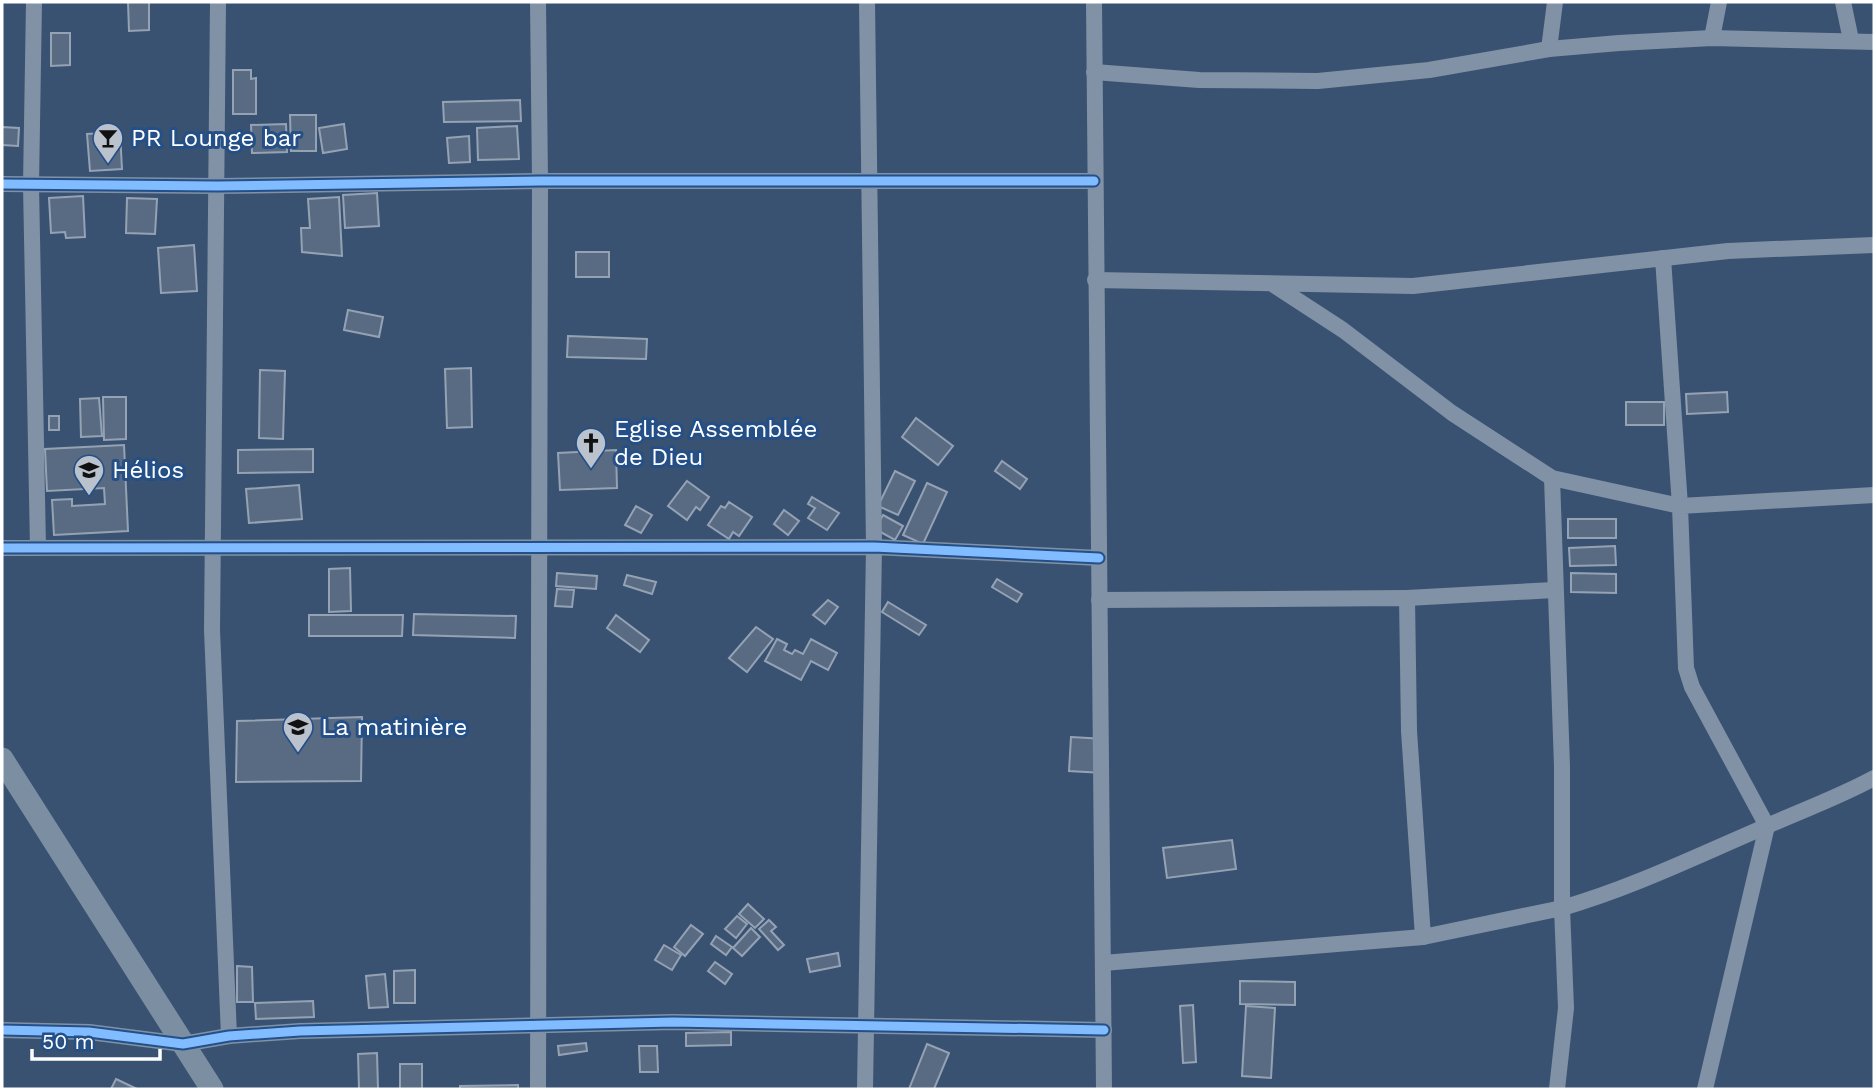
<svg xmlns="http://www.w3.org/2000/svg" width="1876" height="1091" font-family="'Work Sans',sans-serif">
	<rect width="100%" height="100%" fill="#3a5271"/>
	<g fill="#586b83" stroke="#95a2b4" stroke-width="2">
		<polygon points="128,2 149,2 149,30 129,31"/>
		<polygon points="51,33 70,33 70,65 51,66"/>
		<polygon points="233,70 251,70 251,79 256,78 256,114 233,114"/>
		<polygon points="520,100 521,121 444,122 443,102"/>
		<polygon points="290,115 316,115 316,151 291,151"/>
		<polygon points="286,124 287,152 252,153 251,125"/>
		<polygon points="344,124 347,149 323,153 319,128"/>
		<polygon points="517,126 519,159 478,160 477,128"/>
		<polygon points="2,127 19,128 18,146 2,145"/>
		<polygon points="120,132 122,169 90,171 87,134"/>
		<polygon points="469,136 470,162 449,163 447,138"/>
		<polygon points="377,193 379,226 345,228 343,195"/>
		<polygon points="83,196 85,237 66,238 65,232 51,233 49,198"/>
		<polygon points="339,197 342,256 302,252 301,228 310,228 308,199"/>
		<polygon points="127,198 157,199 155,234 126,233"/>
		<polygon points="194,245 197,291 161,293 158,248"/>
		<rect x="576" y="252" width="33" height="25"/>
		<polygon points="348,310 383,317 379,337 344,330"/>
		<polygon points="568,336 647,339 646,359 567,357"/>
		<polygon points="471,368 472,427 447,428 445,369"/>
		<polygon points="260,370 285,371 283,439 259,438"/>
		<polygon points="1727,392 1728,412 1687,414 1686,394"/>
		<polygon points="103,397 126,397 126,439 104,440"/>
		<polygon points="99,398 102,436 81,437 80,399"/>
		<rect x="1626" y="402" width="38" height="23"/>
		<rect x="49" y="416" width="10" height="14"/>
		<polygon points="916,418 953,446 938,465 902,437"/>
		<polygon points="124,445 128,531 54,535 52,500 72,499 72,506 105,504 104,488 47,491 45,449"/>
		<polygon points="313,449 313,472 238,473 238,450"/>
		<polygon points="616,450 617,488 560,490 558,453"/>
		<polygon points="1002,461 1027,479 1020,489 995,471"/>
		<polygon points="895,471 915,481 898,515 878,506"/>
		<polygon points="687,481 709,497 700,510 696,507 687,520 668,506"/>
		<polygon points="927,483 947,492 923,544 903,535"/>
		<polygon points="299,485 302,519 249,523 246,489"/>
		<polygon points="812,497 839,513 827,530 808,518 815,508 808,504"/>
		<polygon points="729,502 752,517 739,536 733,532 729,539 708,525 721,506 725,508"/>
		<polygon points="636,506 652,515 641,533 625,525"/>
		<polygon points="784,510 799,521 788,535 774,524"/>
		<polygon points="883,515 903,526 895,540 875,529"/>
		<rect x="1568" y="519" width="48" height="19"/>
		<polygon points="1615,546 1616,565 1570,566 1569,548"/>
		<polygon points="350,568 351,611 329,612 329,569"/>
		<polygon points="557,573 597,576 596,589 556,586"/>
		<polygon points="1571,573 1616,574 1616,593 1571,592"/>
		<polygon points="627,575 656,582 652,594 624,585"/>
		<polygon points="997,579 1022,594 1017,602 992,587"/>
		<polygon points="557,589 574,590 572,607 555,606"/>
		<polygon points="828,600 838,607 825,624 813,615"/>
		<polygon points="888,602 926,625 919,635 882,612"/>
		<polygon points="414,614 516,616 515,638 413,635"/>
		<polygon points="309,615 403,615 402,636 309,636"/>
		<polygon points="616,615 649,640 640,652 607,628"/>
		<polygon points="756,627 773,639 747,672 729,658"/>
		<polygon points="777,639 787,644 784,650 792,654 795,650 803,654 811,639 837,653 828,670 811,661 801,680 765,661"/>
		<polygon points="362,717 361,781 236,782 237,721"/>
		<polygon points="1071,737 1105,739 1103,773 1069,771"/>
		<polygon points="1232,840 1236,869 1167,878 1163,848"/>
		<polygon points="748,904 764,919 755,928 739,914"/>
		<polygon points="737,916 747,924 736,938 725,929"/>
		<polygon points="769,920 776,927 771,931 784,945 778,950 759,929"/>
		<polygon points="691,925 703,934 685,956 674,947"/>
		<polygon points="751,928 760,937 742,956 733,948"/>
		<polygon points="716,936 732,947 726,955 711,944"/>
		<polygon points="664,945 681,955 672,970 655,960"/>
		<polygon points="838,953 840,966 810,972 807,959"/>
		<polygon points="715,962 732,974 725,984 708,971"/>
		<polygon points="237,966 252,967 253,1002 237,1002"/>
		<polygon points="415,970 415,1003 394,1003 394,971"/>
		<polygon points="385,974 388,1007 369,1008 366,976"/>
		<polygon points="1240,981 1295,982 1295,1005 1240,1004"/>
		<polygon points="313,1001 314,1017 256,1019 255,1003"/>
		<polygon points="1193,1005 1196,1062 1183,1063 1180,1006"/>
		<polygon points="1246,1006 1275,1008 1271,1078 1242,1076"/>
		<polygon points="731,1032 731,1045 686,1046 686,1033"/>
		<polygon points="586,1043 587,1051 559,1055 558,1046"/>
		<polygon points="927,1044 949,1053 934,1089 909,1089"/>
		<polygon points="639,1046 657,1046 658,1072 640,1072"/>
		<polygon points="377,1053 378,1089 359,1089 358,1054"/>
		<rect x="400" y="1064" width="22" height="25"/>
		<polygon points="116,1079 137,1089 111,1089"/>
		<polygon points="518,1085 518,1089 460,1089 460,1086"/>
	</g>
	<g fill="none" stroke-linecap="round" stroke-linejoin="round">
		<g stroke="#8192a6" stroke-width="16">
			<polyline points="34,2 31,185 38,548"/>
			<polyline points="218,2 212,630 229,1036"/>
			<polyline points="538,2 540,181 538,1089"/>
			<polyline points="1094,2 1104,1089"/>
			<polyline points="1843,2 1851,40"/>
			<polyline points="1712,38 1719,2"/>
			<polyline points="1549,49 1555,2"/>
			<polyline points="1094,72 1199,80 1318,81 1429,70 1549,49 1619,43 1712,38 1874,42"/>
			<polyline points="2,184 217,186 540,181 1094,181"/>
			<polyline points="1095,280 1413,286 1728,251 1874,245"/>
			<polyline points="1274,285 1343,330 1452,413 1552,478 1680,506 1663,258"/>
			<path d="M1552 478 1562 766V908C1634 887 1699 855 1767 826 1803 810 1839 797 1874 778"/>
			<polyline points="2,548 874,547 1099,558"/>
			<polyline points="1407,598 1554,590"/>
			<polyline points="1099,600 1407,598 1409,731 1423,937 1562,908 1566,1008 1557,1089"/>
			<polyline points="1103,963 1423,937"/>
			<polyline points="2,1030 89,1032 183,1044 229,1036 300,1031 673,1022 1104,1030"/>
			<polyline points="865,1089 874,547 867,2"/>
			<polyline points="1705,1089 1767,826 1692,687 1686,668 1680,506 1874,495"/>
		</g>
		<polyline stroke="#7c8ea2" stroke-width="23" points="2,759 212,1089"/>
		<g stroke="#244f87" stroke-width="13">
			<g id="cycleway">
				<polyline points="2,184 217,186 540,181 1094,181"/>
				<polyline points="2,548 874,547 1099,558"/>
				<polyline points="2,1030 89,1032 183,1044 229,1036 300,1031 673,1022 1104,1030"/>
			</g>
		</g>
		<use href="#cycleway" stroke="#80bcff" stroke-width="9"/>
	</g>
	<defs>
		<g id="bar-pin" transform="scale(1.575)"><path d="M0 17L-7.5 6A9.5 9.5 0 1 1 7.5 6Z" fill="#bac2cd" stroke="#244f87"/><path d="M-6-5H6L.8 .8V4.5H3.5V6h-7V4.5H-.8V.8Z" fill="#111"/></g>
		<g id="church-pin" transform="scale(1.575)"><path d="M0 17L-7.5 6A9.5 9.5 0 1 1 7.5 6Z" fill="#bac2cd" stroke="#244f87"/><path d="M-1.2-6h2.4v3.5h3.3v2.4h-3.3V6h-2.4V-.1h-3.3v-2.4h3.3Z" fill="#111"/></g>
		<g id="school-pin" transform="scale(1.575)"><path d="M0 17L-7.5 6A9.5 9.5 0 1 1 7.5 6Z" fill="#bac2cd" stroke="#244f87"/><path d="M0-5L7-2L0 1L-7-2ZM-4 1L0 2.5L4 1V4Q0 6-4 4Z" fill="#111"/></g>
	</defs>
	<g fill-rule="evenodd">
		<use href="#bar-pin" x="108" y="138"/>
		<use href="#church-pin" x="591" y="443"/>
		<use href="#school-pin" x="89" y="470"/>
		<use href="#school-pin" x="298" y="727"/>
	</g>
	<g text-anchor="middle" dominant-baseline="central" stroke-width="6" stroke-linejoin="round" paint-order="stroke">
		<g font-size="24" fill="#fff" stroke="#244f87" text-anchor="start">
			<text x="131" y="138">PR Lounge bar</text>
			<text x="614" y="429">Eglise Assemblée<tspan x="614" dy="28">de Dieu</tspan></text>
			<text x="112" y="470">Hélios</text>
			<text x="321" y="727">La matinière</text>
		</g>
	</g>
	<rect width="1876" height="1091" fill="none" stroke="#ffffff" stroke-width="7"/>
	<path d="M32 1049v10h128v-10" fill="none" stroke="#ffffff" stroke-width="3.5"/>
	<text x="42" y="1049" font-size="21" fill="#ffffff" stroke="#244f87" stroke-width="5" paint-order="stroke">50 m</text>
</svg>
